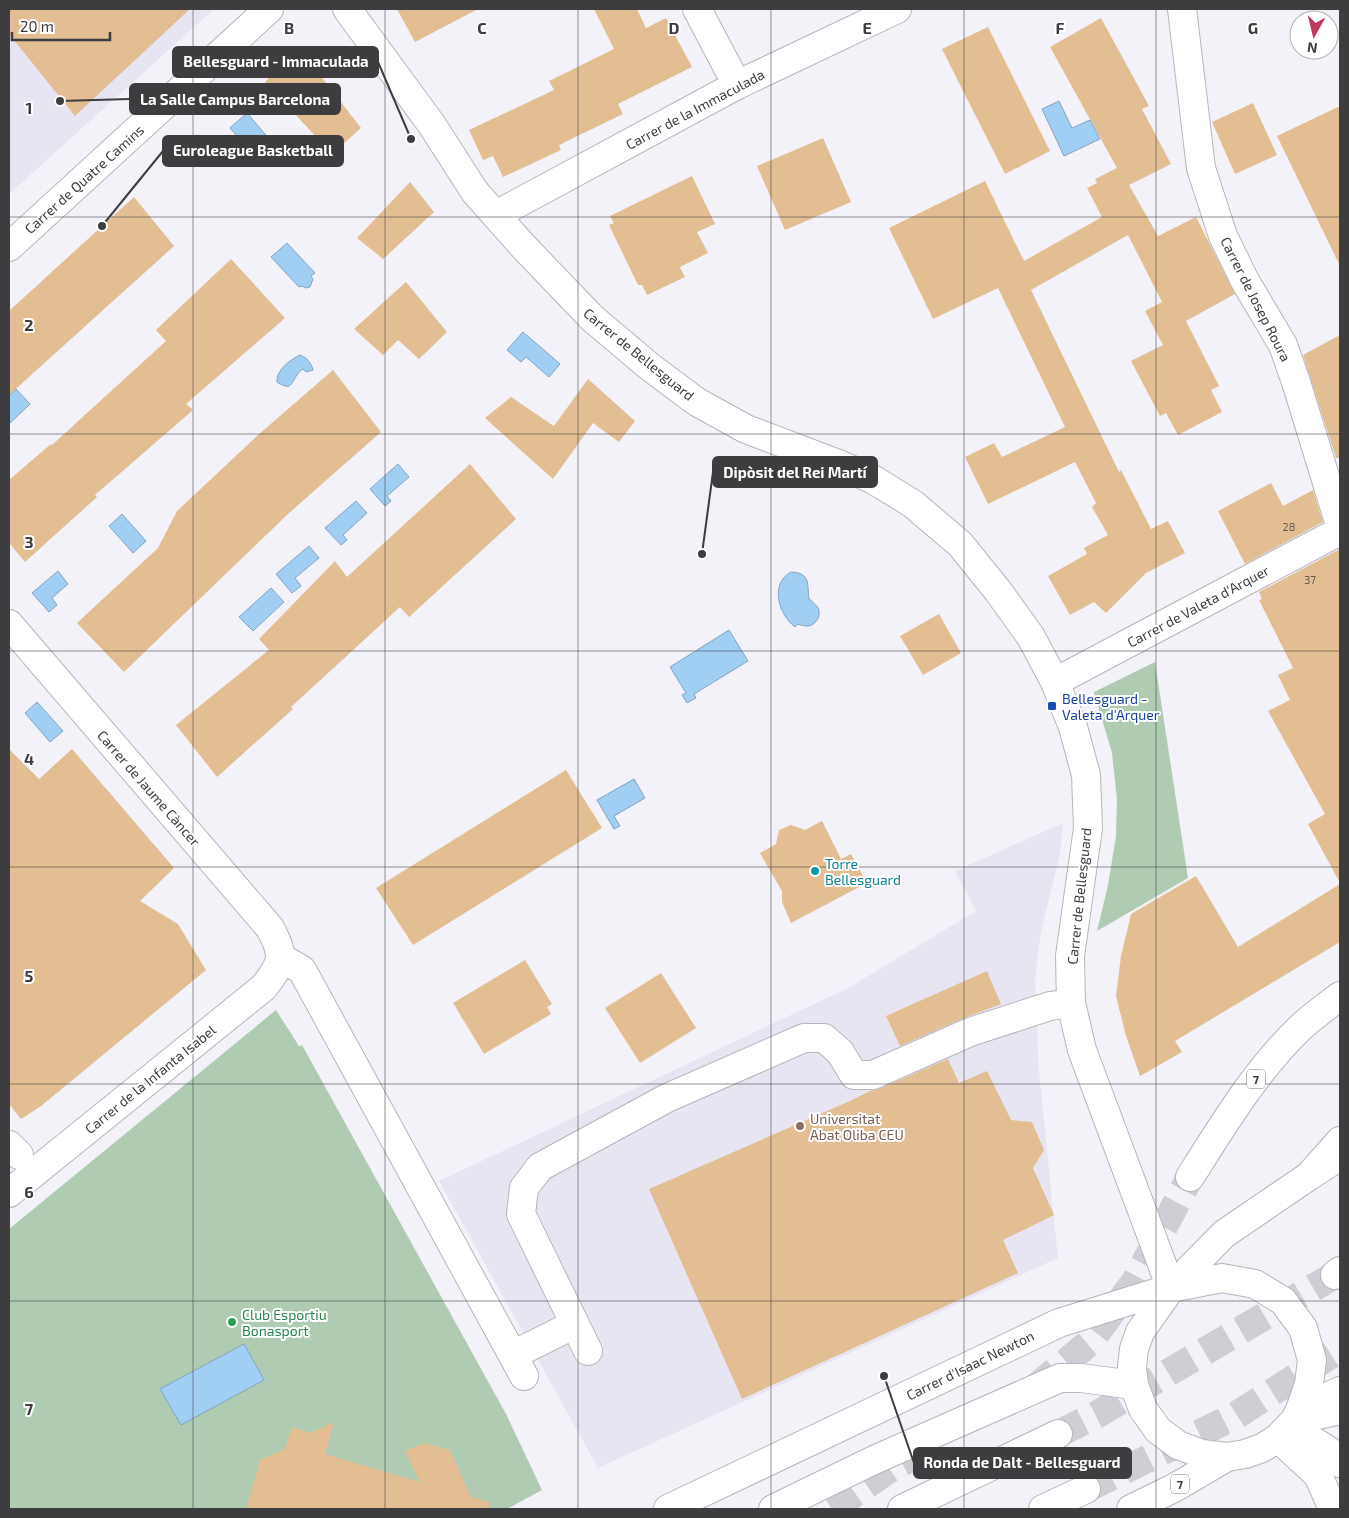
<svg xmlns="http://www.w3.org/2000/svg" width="1349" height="1518" font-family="'Exo 2',sans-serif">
	<rect width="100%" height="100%" fill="#f3f2f9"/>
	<g fill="#e8e5f3">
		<polygon points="9,9 214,9 9,194"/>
		<polygon points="1063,823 1060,855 1041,932 1035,978 1039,1071 1058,1258 598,1468 439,1181 848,988 976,911 955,871"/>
	</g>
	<g fill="#afcbb2">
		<polygon points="1155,662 1188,878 1097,931 1108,885 1116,836 1117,800 1112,753 1094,692"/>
		<polygon points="276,1010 299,1046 302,1045 506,1414 542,1490 507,1509 9,1509 9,1229"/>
	</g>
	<g fill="#a1cff4" stroke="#83a3be">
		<polygon points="1059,101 1072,128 1090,120 1100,139 1064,156 1042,109"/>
		<polygon points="247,113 277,148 260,163 230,128"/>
		<polygon points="287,243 315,273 311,276 313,279 310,287 306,288 302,286 299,287 271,257"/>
		<polygon points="523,332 560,364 549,377 526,357 521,362 507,350"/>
		<path d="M300 355C307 358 311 362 313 370L306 372 303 369C290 378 295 394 277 382 276 370 290 360 300 355Z"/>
		<polygon points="16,389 30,404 9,424 9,396"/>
		<polygon points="398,464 409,477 387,496 391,501 385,506 370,489"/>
		<polygon points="356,501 367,513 343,535 347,540 341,545 325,528"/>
		<polygon points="122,514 146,541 133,553 109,526"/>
		<polygon points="309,546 319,558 295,578 301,586 292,593 276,574"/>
		<polygon points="58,571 68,584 52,598 57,605 49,612 32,593"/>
		<path d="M791 572C811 573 807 584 809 599 812 601 816 605 818 608 822 616 815 627 806 626 804 626 801 625 798 624L795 627C779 615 769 584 791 572Z"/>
		<polygon points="271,588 284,602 253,631 239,617"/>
		<polygon points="729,630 748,661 694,694 696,698 687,703 682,695 686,693 670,667"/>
		<polygon points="37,702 63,731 50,742 25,713"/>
		<polygon points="634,779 645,798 614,816 620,826 614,829 597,800"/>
		<polygon points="244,1344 264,1380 181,1425 160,1389"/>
	</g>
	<g fill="#e3be93">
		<polygon points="9,9 190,9 75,116 9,34"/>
		<polygon points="397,9 478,9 415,42"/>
		<polygon points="594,9 637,9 646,28 666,18 692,67 618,104 623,114 559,145 561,150 503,177 493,156 483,160 469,130 554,90 549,81 614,49"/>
		<polygon points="1101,18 1149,106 1142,109 1171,164 1129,185 1158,236 1196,217 1235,294 1186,321 1219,386 1211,390 1222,412 1178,435 1166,413 1160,416 1131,361 1163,345 1145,311 1162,302 1128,235 1031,290 1119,472 1121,470 1151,529 1168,521 1185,553 1146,573 1106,613 1094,602 1070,615 1048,576 1087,554 1084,548 1108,535 1092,507 1096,503 1075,462 988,504 965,457 994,443 1002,457 1065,427 998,288 933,319 889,228 985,181 1024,261 1102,217 1087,188 1097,183 1095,179 1117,168 1050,47"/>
		<polygon points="988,27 1050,151 1005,174 942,49"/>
		<polygon points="300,49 361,128 332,154 265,82"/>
		<polygon points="1253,103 1277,155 1235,174 1212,122"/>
		<polygon points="1340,106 1340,266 1277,136"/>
		<polygon points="823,138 851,202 785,230 757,166"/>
		<polygon points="692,176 715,224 697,232 708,253 680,267 685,277 647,295 642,285 638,285 609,225 614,223 610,216"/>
		<polygon points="410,182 434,212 383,259 357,238"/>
		<polygon points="134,197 174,246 9,395 9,311"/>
		<polygon points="231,259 285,318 186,404 193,410 95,495 97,497 25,562 9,543 9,480 51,444 52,445 166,341 156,330"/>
		<polygon points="406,282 447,332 419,359 398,340 383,355 354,329"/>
		<polygon points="1340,335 1340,458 1336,458 1303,355"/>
		<polygon points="333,370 381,432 289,513 124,672 77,623 158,548 177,511 258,435"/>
		<polygon points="588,379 635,421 619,442 593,423 553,479 485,418 511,397 554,426"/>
		<polygon points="470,464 516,519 409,617 400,607 291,707 293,709 217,777 176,725 269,650 259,639 335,561 347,577"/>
		<polygon points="1271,483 1283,506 1313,490 1323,522 1245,564 1218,511"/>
		<polygon points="1340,549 1340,883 1308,824 1325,814 1268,711 1290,700 1278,675 1293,668 1259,600 1262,599 1259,592"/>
		<polygon points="939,614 961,653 923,675 900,636"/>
		<polygon points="9,749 39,779 72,749 174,868 140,901 178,924 206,970 41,1106 21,1119 9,1104"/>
		<polygon points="566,770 602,828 413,945 376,888"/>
		<polygon points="822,821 841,859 851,854 867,883 791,923 782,902 782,891 760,853 776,844 779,830 791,825 805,830"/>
		<polygon points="1196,876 1238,947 1340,884 1340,942 1175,1041 1182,1052 1140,1076 1126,1036 1116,996 1121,956 1131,914"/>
		<polygon points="525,960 552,1004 547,1007 551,1014 484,1054 453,1003"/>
		<polygon points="987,971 1001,1004 964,1018 900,1046 886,1016"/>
		<polygon points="661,973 696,1028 640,1063 605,1008"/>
		<polygon points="948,1059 959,1083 987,1071 1011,1120 1032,1122 1044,1150 1033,1168 1054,1215 1003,1240 1018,1273 742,1399 649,1189 850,1101 870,1091 879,1089"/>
		<polygon points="334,1422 325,1454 420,1482 405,1451 424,1443 450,1450 471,1497 490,1502 489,1509 246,1509 260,1460 285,1449 292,1427 310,1433"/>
	</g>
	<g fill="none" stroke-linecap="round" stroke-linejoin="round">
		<g stroke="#cfced4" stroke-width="28" stroke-dasharray="28 14" stroke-linecap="butt">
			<polyline points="1034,1389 1089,1343 1136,1280 1190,1177"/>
			<polyline points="1058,1434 1096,1415 1335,1275"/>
			<polyline points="1086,1489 1235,1416 1340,1349"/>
			<polyline points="832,1509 891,1468 934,1446"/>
		</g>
		<g stroke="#b6b5bb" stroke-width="30">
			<g id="minor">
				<polyline points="347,9 432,125 475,192 523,246 592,318 650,367 697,402 746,429 841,465 874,480 913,504 960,544 998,591 1031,637 1055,682 1073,727 1086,775 1088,828 1070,956 1071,1003 1082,1050 1171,1288"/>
				<polyline points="697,9 737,85"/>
				<polyline points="1182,9 1201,168 1223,236 1245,281 1283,345 1296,382 1340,525"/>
				<polyline points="496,215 737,85 897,9"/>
				<polyline points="9,247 269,9"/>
				<path d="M9 624 270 928C285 956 283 962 264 987L9 1193"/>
				<polyline points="1055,682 1340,531"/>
				<polyline points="280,957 302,970 524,1376"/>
				<polyline points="9,1145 19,1155"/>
				<polyline points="588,1351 521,1214 524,1188 540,1167 667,1098 804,1038 824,1038 840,1052 854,1075 873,1075 970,1032 1050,1006 1071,1003"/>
				<polyline points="513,1355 575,1324"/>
				<polyline points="1295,1420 1340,1410"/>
				<polyline points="1290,1426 1329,1451 1340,1463"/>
				<polyline points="1278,1438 1318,1475 1333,1509"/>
				<polyline points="668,1509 1059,1323 1171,1288 1222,1278 1255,1284 1283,1301 1303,1328 1312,1360 1309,1384 1300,1410 1295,1420 1278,1438 1262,1448 1245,1454 1227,1457 1202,1454 1178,1445 1158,1430 1143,1409 1134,1385 1132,1367 1134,1349 1140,1332 1171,1288 1224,1234 1309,1176 1340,1141"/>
				<polyline points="773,1509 874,1460 1060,1378 1081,1378 1134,1385"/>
			</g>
		</g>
		<g stroke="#b6b5bb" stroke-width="30">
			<g id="highway">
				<polyline points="1309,1176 1340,1156"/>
				<path d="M1190 1177C1223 1125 1256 1070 1301 1027 1313 1016 1327 1006 1340 996"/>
				<polyline points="1335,1275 1340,1271"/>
				<polyline points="1300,1410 1340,1391"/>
				<polyline points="902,1509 1058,1434"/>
				<polyline points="1043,1509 1086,1489"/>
				<polyline points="1131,1509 1174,1488 1227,1457"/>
			</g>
		</g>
		<use href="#minor" stroke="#fff" stroke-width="28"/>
		<use href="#highway" stroke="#fff" stroke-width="28"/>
	</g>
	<path fill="none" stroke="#3d3c3f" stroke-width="1" stroke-opacity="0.55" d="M193 9V1509M385 9V1509M578 9V1509M771 9V1509M964 9V1509M1156 9V1509M9 217H1340M9 434H1340M9 651H1340M9 867H1340M9 1084H1340M9 1301H1340"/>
	<rect fill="#1a4fb4" stroke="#fff" stroke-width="2" x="1047" y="701" width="10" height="10" rx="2.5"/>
	<circle fill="#0f9aa8" stroke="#fff" stroke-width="2" cx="815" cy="871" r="5"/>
	<circle fill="#8d6e63" stroke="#fff" stroke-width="2" cx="800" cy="1126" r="5"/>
	<circle fill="#2e9e5b" stroke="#fff" stroke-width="2" cx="232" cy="1322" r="5"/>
	<g text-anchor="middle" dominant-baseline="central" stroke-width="4" stroke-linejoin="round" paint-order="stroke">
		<g font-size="11" fill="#665c54">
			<text x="1289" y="526">28</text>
			<text x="1310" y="579">37</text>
		</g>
		<g fill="#fff" stroke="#777679" stroke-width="1">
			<rect x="1247" y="1069.5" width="18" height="19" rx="4"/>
			<rect x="1171" y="1474.5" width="18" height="19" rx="4"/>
		</g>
		<g font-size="12" font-weight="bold" fill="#3d3c3f">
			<text x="1256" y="1079">7</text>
			<text x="1180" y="1484">7</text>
		</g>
		<g font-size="14" fill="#3d3c3f" stroke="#fff">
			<text transform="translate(695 109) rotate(-28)">Carrer de la Immaculada</text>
			<text transform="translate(84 179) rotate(-42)">Carrer de Quatre Camins</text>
			<text transform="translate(1256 299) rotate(63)">Carrer de Josep Roura</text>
			<text transform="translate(639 354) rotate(39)">Carrer de Bellesguard</text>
			<text transform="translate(1198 606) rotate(-28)">Carrer de Valeta d'Arquer</text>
			<text transform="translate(149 788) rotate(49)">Carrer de Jaume Càncer</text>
			<text transform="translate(1079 896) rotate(-84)">Carrer de Bellesguard</text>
			<text transform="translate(150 1079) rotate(-39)">Carrer de la Infanta Isabel</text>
			<text transform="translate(970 1365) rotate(-26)">Carrer d'Isaac Newton</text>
		</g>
		<g font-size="14" fill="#164399" stroke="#fff" text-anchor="start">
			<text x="1062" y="698">Bellesguard -<tspan x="1062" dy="16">Valeta d'Arquer</tspan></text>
		</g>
		<g font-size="14" fill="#0d838f" stroke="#fff" text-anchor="start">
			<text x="825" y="863">Torre<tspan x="825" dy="16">Bellesguard</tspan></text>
		</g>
		<g font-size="14" fill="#785e54" stroke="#fff" text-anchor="start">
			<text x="810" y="1118">Universitat<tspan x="810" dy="16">Abat Oliba CEU</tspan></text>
		</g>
		<g font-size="14" fill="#27864d" stroke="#fff" text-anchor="start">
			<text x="242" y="1314">Club Esportiu<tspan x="242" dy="16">Bonasport</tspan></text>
		</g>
	</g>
	<g font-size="16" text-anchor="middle" font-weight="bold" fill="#3d3c3f" stroke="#fff" stroke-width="4" stroke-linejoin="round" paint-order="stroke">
		<text x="289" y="34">B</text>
		<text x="482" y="34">C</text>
		<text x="674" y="34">D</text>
		<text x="867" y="34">E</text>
		<text x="1060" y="34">F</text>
		<text x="1253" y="34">G</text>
		<text x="29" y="114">1</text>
		<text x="29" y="331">2</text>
		<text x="29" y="548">3</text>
		<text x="29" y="765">4</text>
		<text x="29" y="982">5</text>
		<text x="29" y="1198">6</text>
		<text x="29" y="1415">7</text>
	</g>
	<path fill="none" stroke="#3d3c3f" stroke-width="2" d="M411 139L378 62M60 101L130 99M102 226L163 151M702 554L713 472M884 1376L914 1463"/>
	<g fill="#3d3c3f" stroke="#fff" stroke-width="2">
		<circle cx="411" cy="139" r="5"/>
		<circle cx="60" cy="101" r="5"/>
		<circle cx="102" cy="226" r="5"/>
		<circle cx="702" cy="554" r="5"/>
		<circle cx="884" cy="1376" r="5"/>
	</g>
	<g fill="#3d3c3f" stroke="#3d3c3f" stroke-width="2">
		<rect x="173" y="47" width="205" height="30" rx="5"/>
		<rect x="130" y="84" width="210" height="30" rx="5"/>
		<rect x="163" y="136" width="180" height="30" rx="5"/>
		<rect x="713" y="457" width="164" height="30" rx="5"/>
		<rect x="914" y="1448" width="217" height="30" rx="5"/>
	</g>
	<g font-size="15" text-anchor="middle" font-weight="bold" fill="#fff">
		<text x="276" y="67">Bellesguard - Immaculada</text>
		<text x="235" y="105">La Salle Campus Barcelona</text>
		<text x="253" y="156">Euroleague Basketball</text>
		<text x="795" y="478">Dipòsit del Rei Martí</text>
		<text x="1022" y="1468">Ronda de Dalt - Bellesguard</text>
	</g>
	<rect width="1349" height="1518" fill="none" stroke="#3d3c3f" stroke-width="20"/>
	<g transform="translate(1314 35) rotate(188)"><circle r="24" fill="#ffffff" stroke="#b1b1b2"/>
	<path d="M0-4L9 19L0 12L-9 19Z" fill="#c5365f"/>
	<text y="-8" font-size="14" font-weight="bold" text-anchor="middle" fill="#3d3c3f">N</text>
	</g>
	<path d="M12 32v8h98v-8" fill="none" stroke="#3d3c3f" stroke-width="2.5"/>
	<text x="20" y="32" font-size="15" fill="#3d3c3f" stroke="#ffffff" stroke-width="4" paint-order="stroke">20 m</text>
</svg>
